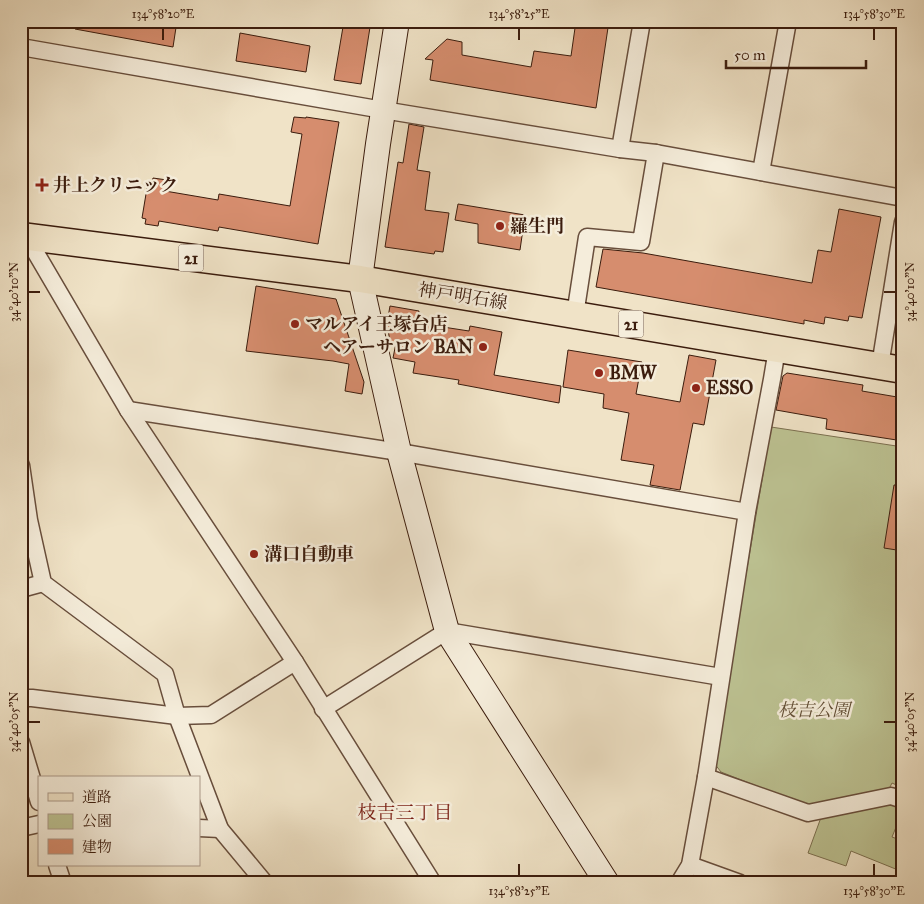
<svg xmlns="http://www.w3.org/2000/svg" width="924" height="904" font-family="'IM FELL Great Primer','Noto Serif JP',serif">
	<rect width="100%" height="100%" fill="#f0e3c7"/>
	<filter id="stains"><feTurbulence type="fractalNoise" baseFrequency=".004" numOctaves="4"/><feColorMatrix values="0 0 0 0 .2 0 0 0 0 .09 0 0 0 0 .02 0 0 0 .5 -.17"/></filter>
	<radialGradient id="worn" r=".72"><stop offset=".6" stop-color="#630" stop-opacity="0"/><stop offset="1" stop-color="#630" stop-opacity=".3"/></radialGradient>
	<polygon fill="#bdc393" stroke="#7c7050" points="771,427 903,447 903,788 892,783 884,799 903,806 903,810 892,837 903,841 903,872 851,851 846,866 808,853 823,812 721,772 714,763"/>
	<g fill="#d68d6e" stroke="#3b1c0d">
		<polygon points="76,21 177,21 173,47 75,29"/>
		<polygon points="344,21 371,21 361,84 334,80"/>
		<polygon points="576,21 609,21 596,108 430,80 433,60 425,59 447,39 462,42 462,55 531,67 534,51 571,56"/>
		<polygon points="240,33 310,46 306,72 236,61"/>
		<polygon points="294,117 306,118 306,117 339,122 318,244 219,227 218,231 159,221 158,226 145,224 146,219 142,218 147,188 151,188 153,178 167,180 165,191 218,200 219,194 290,206 302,134 291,132"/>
		<polygon points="409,124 424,127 417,170 430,172 425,210 449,213 443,252 435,251 434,254 385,247 398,162 403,163"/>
		<polygon points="458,204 525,215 520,250 478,243 478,224 455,220"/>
		<polygon points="839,209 881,217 862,318 849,316 848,321 825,317 824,324 804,320 804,324 596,287 603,249 643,253 812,283 818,250 831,252"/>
		<polygon points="256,286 336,299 364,382 362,394 345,391 349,364 333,361 246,351"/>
		<polygon points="390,306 419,311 417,323 469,331 470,326 502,332 494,375 561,386 559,403 458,384 459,380 413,373 415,362 393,358 396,343 390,342 387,323"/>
		<polygon points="568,350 642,362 636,394 680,402 689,355 716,360 704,425 693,423 680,490 650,485 654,465 621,460 629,413 603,408 604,394 563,387"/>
		<polygon points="787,373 863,385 862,391 903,398 903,441 826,429 827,419 776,410 783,376"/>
		<polygon points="894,485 903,485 903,551 884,548"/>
	</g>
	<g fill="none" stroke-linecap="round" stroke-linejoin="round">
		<g stroke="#684e3c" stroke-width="19">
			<g id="street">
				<polyline points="21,47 383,110 620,149 656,153 903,198"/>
				<polyline points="620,149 642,21"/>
				<polyline points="761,172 788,21"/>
				<polyline points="26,236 128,410 295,662 433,883"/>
				<polyline points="575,315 587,237 641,242 656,153"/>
				<polyline points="880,366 903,222"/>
				<polyline points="128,410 399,452 747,512"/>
				<polyline points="21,465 29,520 43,583 165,674 177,716 220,829 265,883"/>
				<polyline points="21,589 43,583"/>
				<polyline points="21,698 32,698 177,716 211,715 295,662"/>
				<polyline points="323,709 447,631 721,677"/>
				<polyline points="21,742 39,802"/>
				<polyline points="706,777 808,813 891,796 903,800"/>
				<polyline points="21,828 39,824"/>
				<polyline points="199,828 220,829"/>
				<polyline points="57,865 63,883"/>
				<polyline points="690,865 740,883"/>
				<polyline points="679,883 690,865 706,777 747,512 772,379 777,349"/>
			</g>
		</g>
		<g stroke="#3b1c0d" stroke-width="26">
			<polyline id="secondary" points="397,21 378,144 360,279 399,452 447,631 607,883"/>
		</g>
		<g stroke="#3b1c0d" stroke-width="29">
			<polyline id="primary" points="21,236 360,279 903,370"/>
		</g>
		<use href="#street" stroke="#f5eddb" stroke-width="16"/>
		<use href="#secondary" stroke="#f5eddb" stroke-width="24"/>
		<use href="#primary" stroke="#f0e3c7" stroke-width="26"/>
	</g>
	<path fill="none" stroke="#3b1c0d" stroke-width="2" d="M163 28V40M519 28V40M874 28V40M28 292H40M884 292H896M28 722H40M884 722H896M519 864V876M874 864V876"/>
	<g fill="#8f2418" stroke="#f5eddb" stroke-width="2">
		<path d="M39.5 177.5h5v5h5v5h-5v5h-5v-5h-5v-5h5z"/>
		<circle cx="500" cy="226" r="5"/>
		<circle cx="295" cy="324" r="5"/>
		<circle cx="483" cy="347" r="5"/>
		<circle cx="599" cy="373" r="5"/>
		<circle cx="696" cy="388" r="5"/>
		<circle cx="254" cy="554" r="5"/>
	</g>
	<g text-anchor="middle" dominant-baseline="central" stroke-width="5" stroke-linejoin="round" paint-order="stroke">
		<g fill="#f5eddb" stroke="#735b4b" stroke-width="1">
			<rect x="178.5" y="244.5" width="25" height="27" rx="4"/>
			<rect x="618.5" y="310.5" width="25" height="27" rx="4"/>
		</g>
		<g font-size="16" font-weight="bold" fill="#3b1c0d">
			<text x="191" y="258">21</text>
			<text x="631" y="324">21</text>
		</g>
		<g font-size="18" font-weight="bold" fill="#3b1c0d" stroke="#f5eddb" text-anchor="start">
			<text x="53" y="185">井上クリニック</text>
			<text x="510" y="226">羅生門</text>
			<text x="305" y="324">マルアイ王塚台店</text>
			<text x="473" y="347" text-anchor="end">ヘアーサロン BAN</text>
			<text x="609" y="373">BMW</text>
			<text x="706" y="388">ESSO</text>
			<text x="264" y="554">溝口自動車</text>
		</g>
		<g font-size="18" fill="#3b1c0d" stroke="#f5eddb">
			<text transform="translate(463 296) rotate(9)">神戸明石線</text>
		</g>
		<g font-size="18" font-style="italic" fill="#624e35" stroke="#f5eddb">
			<text x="814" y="710">枝吉公園</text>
		</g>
		<g font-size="19" fill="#7a1f14" stroke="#f5eddb">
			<text x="405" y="812">枝吉三丁目</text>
		</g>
	</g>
	<rect width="924" height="904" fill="none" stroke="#f0e3c7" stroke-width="55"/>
	<rect x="38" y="776" width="162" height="90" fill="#f5eddb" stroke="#ab9989"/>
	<rect x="48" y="793" width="25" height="8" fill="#f0e3c7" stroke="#ab9989"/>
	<text x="82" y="802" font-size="15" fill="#3b1c0d">道路</text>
	<rect x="48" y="814" width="25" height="15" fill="#bdc393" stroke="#ab9989"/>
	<text x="82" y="826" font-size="15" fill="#3b1c0d">公園</text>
	<rect x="48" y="839" width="25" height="15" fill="#d68d6e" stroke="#ab9989"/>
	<text x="82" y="852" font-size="15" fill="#3b1c0d">建物</text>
	<path d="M726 60v8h140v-8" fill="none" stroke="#3b1c0d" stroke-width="2.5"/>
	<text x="734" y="60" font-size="15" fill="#3b1c0d" stroke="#f5eddb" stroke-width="4" paint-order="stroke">50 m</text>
	<rect x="28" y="28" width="868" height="848" fill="none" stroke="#3b1c0d" stroke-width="2"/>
	<g font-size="12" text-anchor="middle" fill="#3b1c0d">
		<text x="163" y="18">134°58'20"E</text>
		<text x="519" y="18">134°58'25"E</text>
		<text x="874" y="18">134°58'30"E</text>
		<text transform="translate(14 292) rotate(-90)" y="4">34°40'10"N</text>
		<text transform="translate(910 292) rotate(-90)" y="4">34°40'10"N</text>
		<text transform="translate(14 722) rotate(-90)" y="4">34°40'05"N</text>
		<text transform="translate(910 722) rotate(-90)" y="4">34°40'05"N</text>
		<text x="519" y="895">134°58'25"E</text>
		<text x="874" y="895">134°58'30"E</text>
	</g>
	<rect width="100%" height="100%" filter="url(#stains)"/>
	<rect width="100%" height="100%" fill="url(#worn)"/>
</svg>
